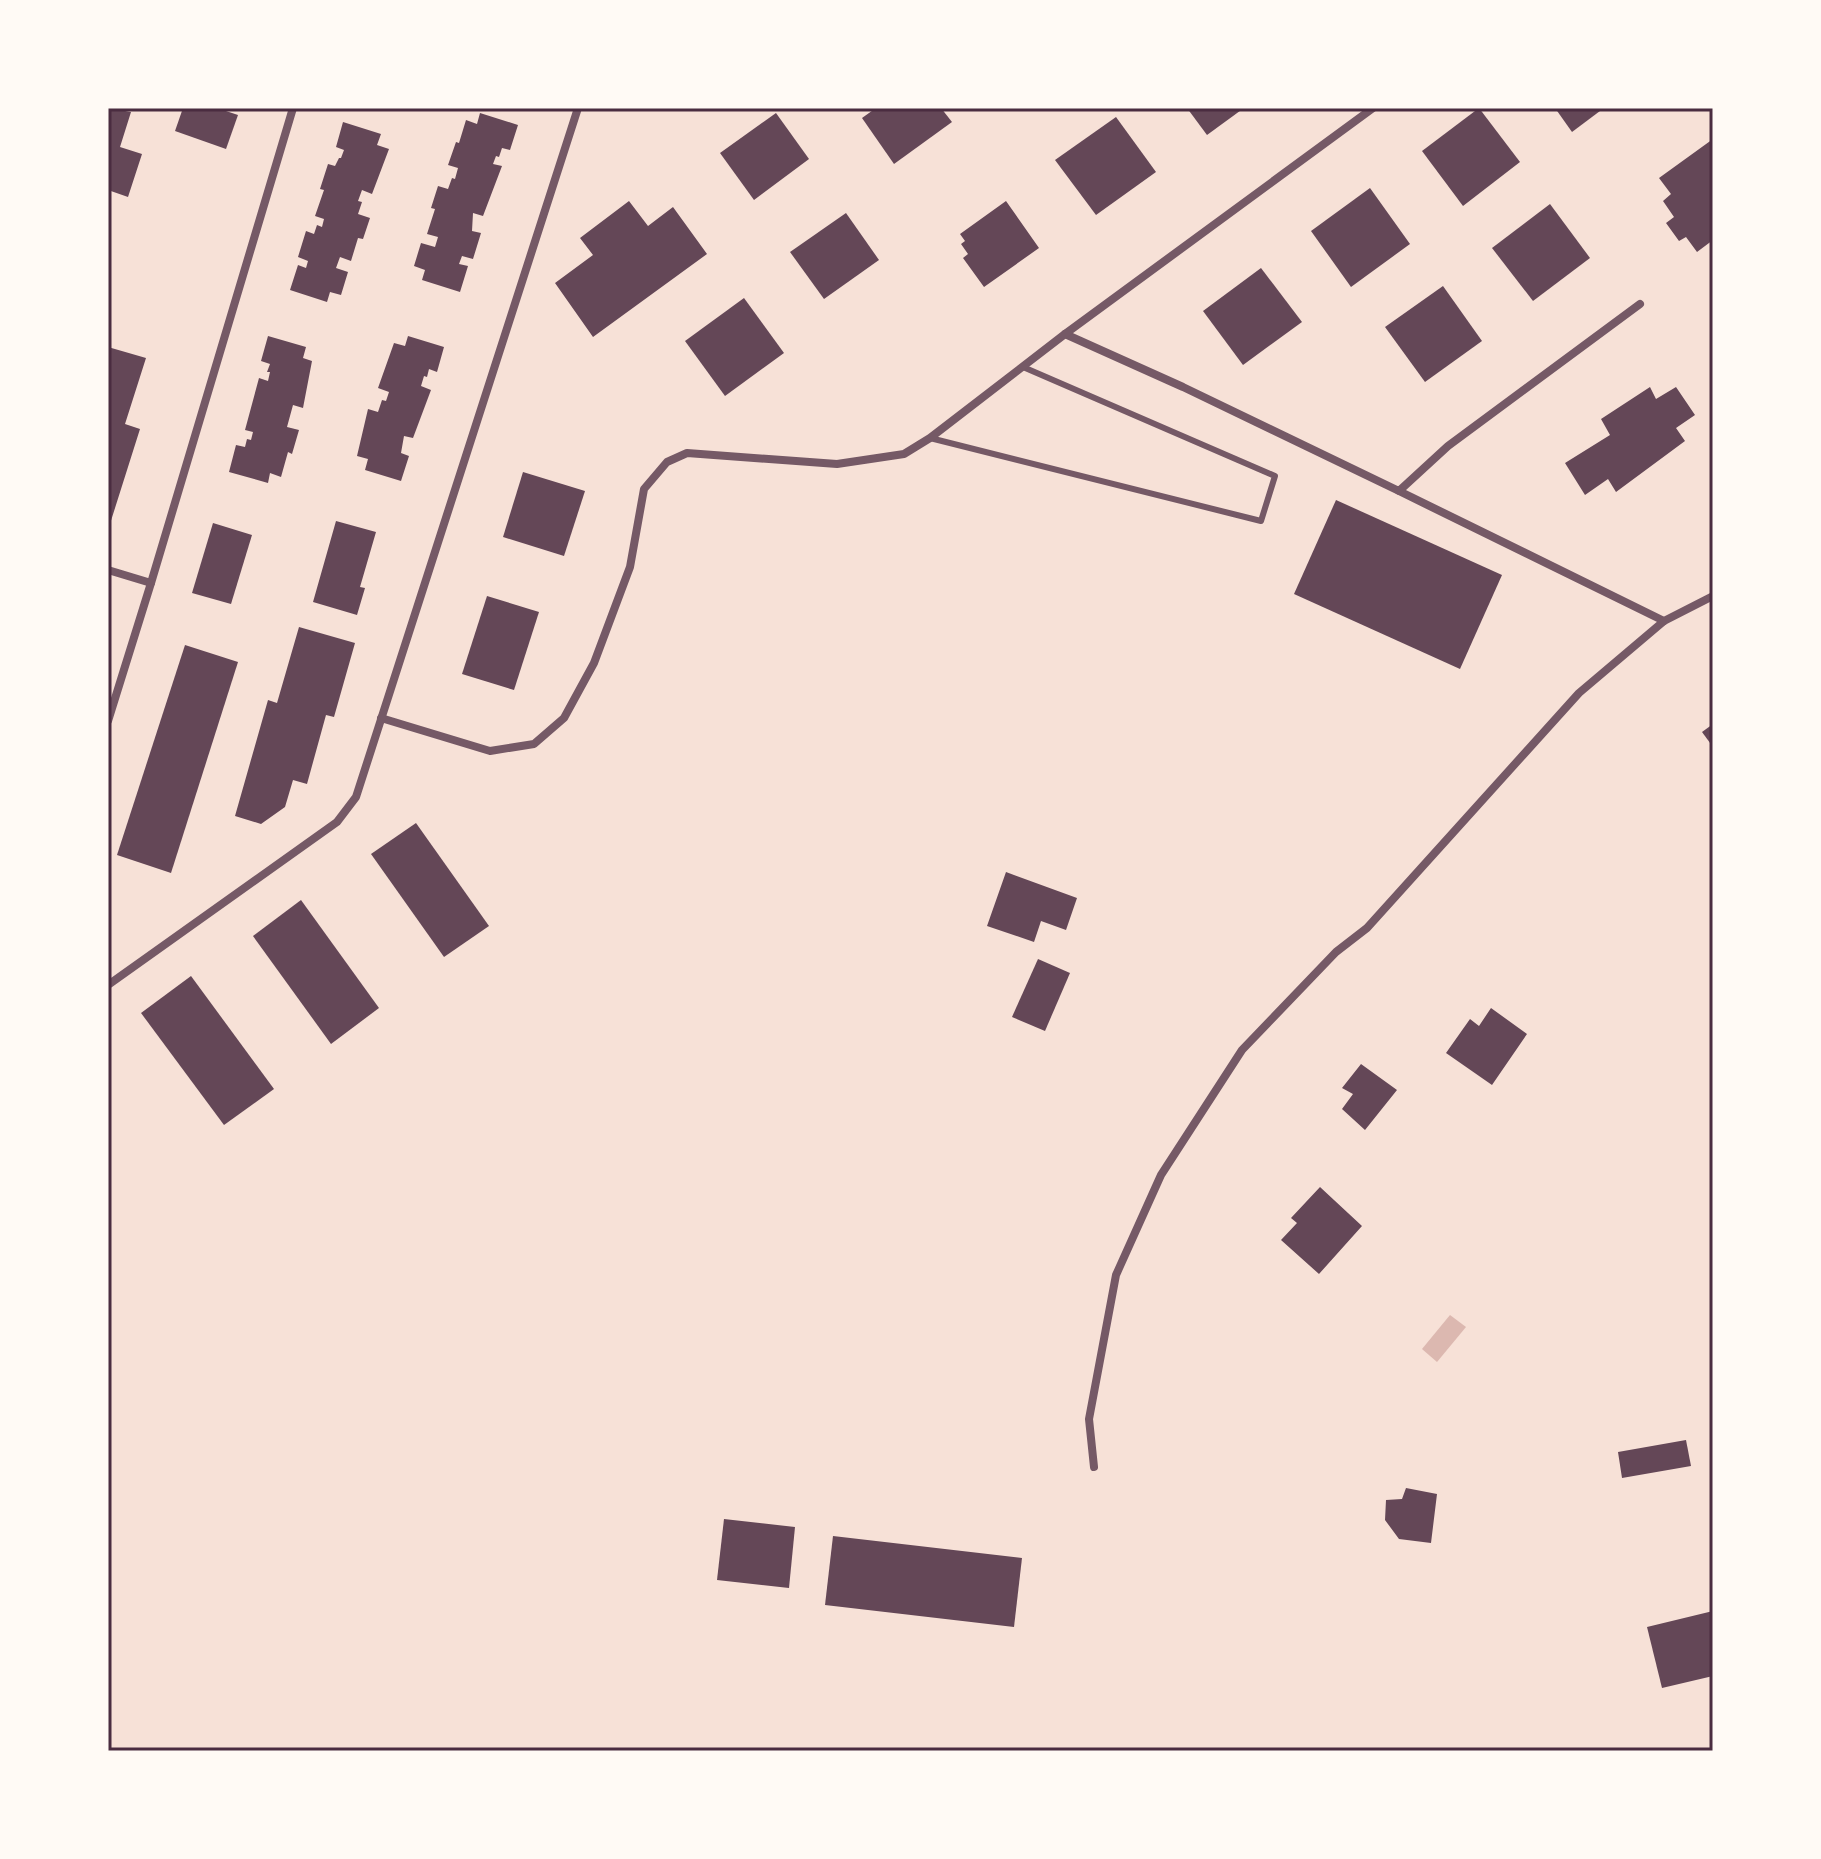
<svg xmlns="http://www.w3.org/2000/svg" width="1821" height="1859" font-family="'Open Sans',sans-serif">
	<rect width="100%" height="100%" fill="#f7e1d7"/>
	<polygon fill="#dcb8b0" points="1450,1315 1466,1327 1437,1362 1422,1349"/>
	<g fill="#644757">
		<polygon points="108,108 131,112 120,147 142,154 128,197 108,190"/>
		<polygon points="183,108 217,108 238,115 226,149 175,131"/>
		<polygon points="876,108 941,108 952,122 894,164 862,118"/>
		<polygon points="1187,108 1244,108 1207,135"/>
		<polygon points="1479,108 1520,162 1463,206 1422,151"/>
		<polygon points="1555,108 1604,108 1572,132"/>
		<polygon points="480,113 518,125 510,150 502,148 499,157 496,156 493,164 502,166 483,216 473,213 472,231 481,233 473,259 462,256 459,264 468,266 460,292 422,280 425,270 414,266 421,243 435,247 438,237 427,234 435,209 431,208 438,186 448,189 452,178 455,179 458,168 448,165 456,142 459,143 466,120 477,124"/>
		<polygon points="776,113 809,159 754,200 720,153"/>
		<polygon points="1116,117 1156,172 1096,215 1055,160"/>
		<polygon points="343,122 381,134 377,145 389,149 372,194 362,190 358,201 362,202 358,214 370,218 363,239 358,238 351,261 340,257 336,268 348,272 341,295 330,292 327,302 290,290 298,265 306,268 308,261 298,257 306,231 314,234 317,225 322,227 324,219 315,216 324,190 320,189 328,164 335,166 339,158 341,158 344,150 336,147"/>
		<polygon points="1713,139 1713,240 1697,252 1686,237 1679,241 1666,223 1674,217 1663,201 1671,194 1659,178"/>
		<polygon points="1370,188 1410,244 1351,287 1311,231"/>
		<polygon points="629,201 648,226 673,207 707,254 593,337 555,283 593,255 580,238"/>
		<polygon points="1006,201 1039,248 984,287 963,258 968,254 961,244 965,241 960,234"/>
		<polygon points="1550,204 1590,258 1533,301 1492,248"/>
		<polygon points="846,213 879,260 824,299 790,252"/>
		<polygon points="1261,268 1302,322 1243,365 1203,311"/>
		<polygon points="1443,286 1482,341 1425,382 1385,327"/>
		<polygon points="744,298 784,353 725,396 685,341"/>
		<polygon points="268,336 306,347 303,358 312,361 303,408 293,405 287,427 299,430 292,454 288,452 281,477 270,473 268,483 229,472 236,445 245,447 247,439 251,440 253,432 245,430 259,378 268,381 270,372 267,372 270,364 261,361"/>
		<polygon points="408,336 444,347 437,372 429,369 427,377 424,376 421,386 431,390 413,438 404,436 401,453 409,456 401,481 365,470 368,459 357,456 368,409 378,412 382,400 386,401 389,392 378,388 394,343 405,346"/>
		<polygon points="108,347 146,358 125,424 140,429 109,527"/>
		<polygon points="1650,387 1656,399 1676,387 1695,415 1676,428 1685,441 1616,492 1608,479 1585,495 1565,463 1610,435 1601,419"/>
		<polygon points="523,472 585,491 564,556 503,537"/>
		<polygon points="1336,500 1502,575 1460,669 1294,594"/>
		<polygon points="336,521 376,532 360,587 365,588 357,615 313,602"/>
		<polygon points="213,523 252,535 231,604 192,593"/>
		<polygon points="487,596 539,612 514,690 462,674"/>
		<polygon points="299,627 355,643 334,717 326,715 307,784 293,780 285,807 261,824 235,816 268,700 277,703"/>
		<polygon points="185,645 238,662 171,873 117,855"/>
		<polygon points="1713,724 1713,747 1702,732"/>
		<polygon points="416,823 489,926 444,957 371,854"/>
		<polygon points="1006,872 1077,898 1066,930 1041,921 1034,942 987,926"/>
		<polygon points="301,900 379,1008 331,1044 253,936"/>
		<polygon points="1038,959 1070,973 1045,1031 1012,1017"/>
		<polygon points="191,976 274,1089 224,1125 141,1013"/>
		<polygon points="1491,1008 1527,1034 1492,1085 1446,1053 1470,1019 1479,1026"/>
		<polygon points="1361,1064 1397,1090 1365,1130 1342,1109 1353,1094 1342,1088"/>
		<polygon points="1320,1187 1362,1226 1319,1274 1281,1240 1297,1223 1291,1218"/>
		<polygon points="1686,1440 1691,1466 1622,1478 1618,1452"/>
		<polygon points="1406,1488 1437,1494 1431,1543 1399,1539 1385,1520 1386,1500 1402,1499"/>
		<polygon points="724,1519 795,1527 789,1588 717,1580"/>
		<polygon points="833,1536 1022,1558 1014,1627 825,1605"/>
		<polygon points="1713,1611 1713,1676 1662,1688 1647,1627"/>
	</g>
	<g fill="none" stroke-linecap="round" stroke-linejoin="round">
		<polyline stroke="#755966" stroke-width="6" points="930,438 1261,521 1275,476 1023,367"/>
		<g stroke="#755966" stroke-width="8">
			<polyline points="1065,334 1183,387 1399,491 1448,446 1640,304"/>
			<polyline points="1399,491 1664,621"/>
			<polyline points="108,570 151,583 293,108"/>
			<polyline points="381,718 490,751 534,744 564,718 594,663 630,567 644,489 667,462 687,453 837,464 904,454 930,438 1065,334 1373,108"/>
			<polyline points="108,721 151,583"/>
			<polyline points="108,985 337,822 356,797 578,108"/>
			<polyline points="1094,1467 1089,1419 1116,1275 1161,1175 1242,1050 1336,952 1367,928 1579,693 1664,621 1713,596"/>
		</g>
	</g>
	<rect width="1821" height="1859" fill="none" stroke="#fffaf5" stroke-width="220"/>
	<rect x="110" y="110" width="1601" height="1639" fill="none" stroke="#4a2c40" stroke-width="3"/>
</svg>
